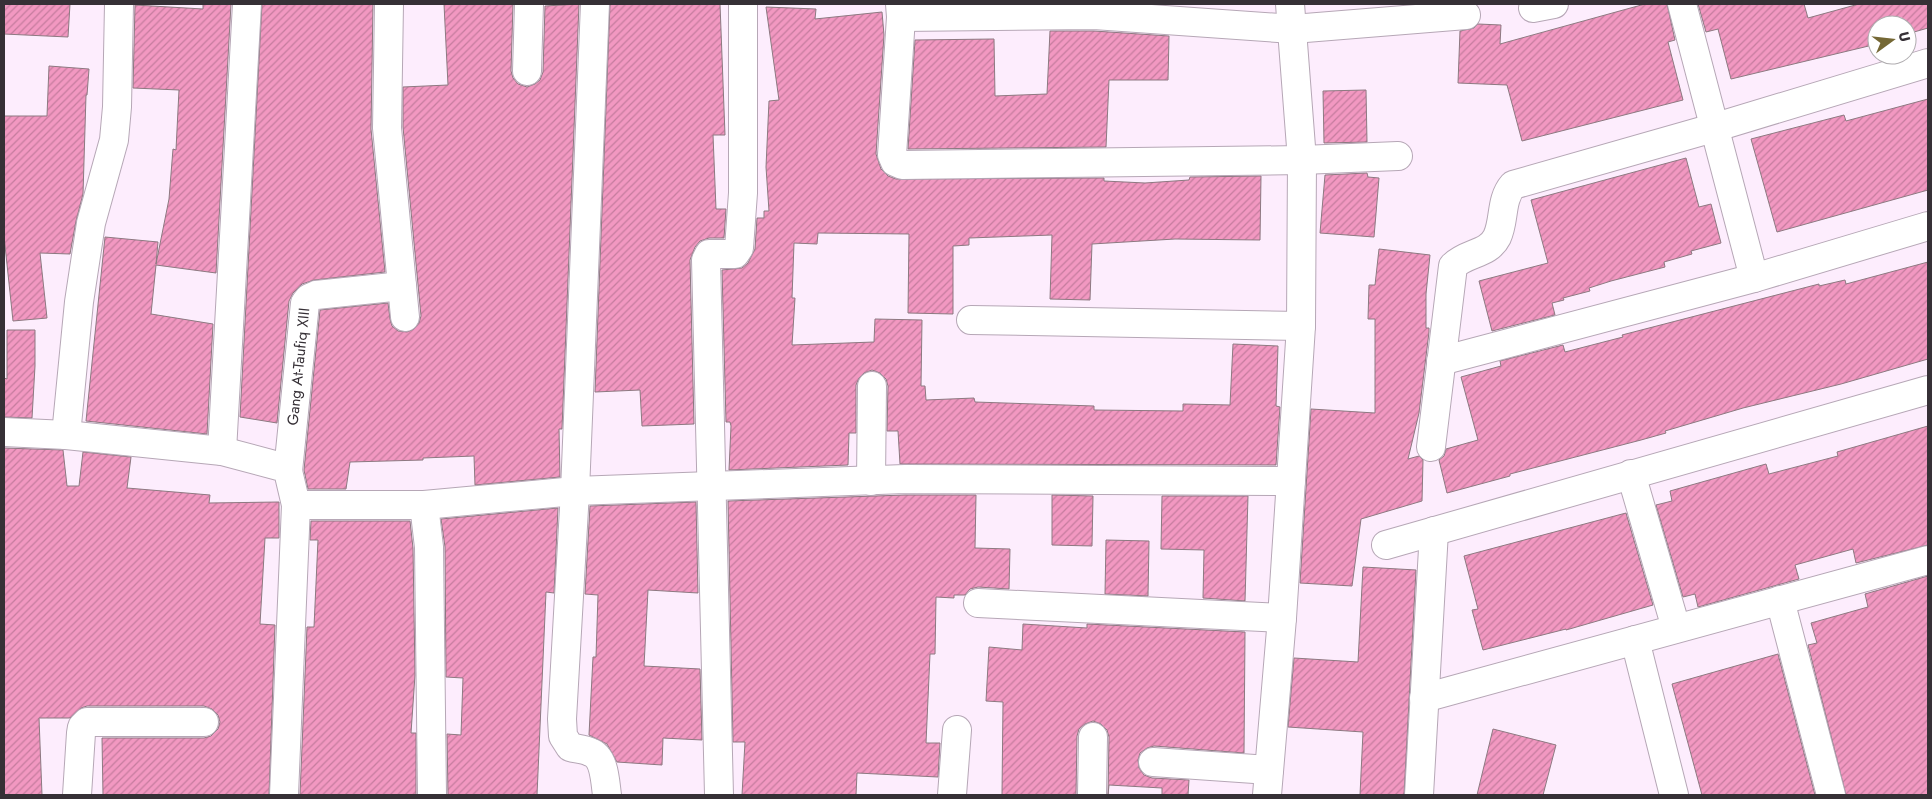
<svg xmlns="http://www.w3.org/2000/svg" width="1932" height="799" font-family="Jost,sans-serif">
	<defs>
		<pattern id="building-hatch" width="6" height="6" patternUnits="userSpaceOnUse" patternTransform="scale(1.25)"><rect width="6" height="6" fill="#f298c1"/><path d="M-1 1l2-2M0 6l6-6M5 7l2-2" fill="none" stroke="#c57c9e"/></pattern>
	</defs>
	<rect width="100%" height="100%" fill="#fdedfd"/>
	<g fill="url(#building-hatch)" stroke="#8d7981">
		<polygon points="4,4 70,4 68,37 4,34"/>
		<polygon points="203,4 231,4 216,273 156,265 151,314 213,324 207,434 86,421 105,237 158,242 156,264 169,199 173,149 176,150 179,90 133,88 135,5 203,9"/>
		<polygon points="262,4 373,4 371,129 385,272 314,280 302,284 293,293 289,301 277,423 240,417"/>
		<polygon points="444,4 513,4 511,71 513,78 518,84 527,87 535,84 540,80 543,72 545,6 579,4 562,429 559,429 560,477 475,485 474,456 423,458 423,460 350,462 346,489 308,489 304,470 320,310 388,303 390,319 392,326 398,331 407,332 414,329 419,323 421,316 403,127 403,87 448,85"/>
		<polygon points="610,4 720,4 725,135 713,135 716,209 726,209 724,238 709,238 700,241 695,247 690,260 694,424 642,426 640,390 595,392"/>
		<polygon points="1645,4 1667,4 1675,40 1668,42 1683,100 1522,141 1507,85 1458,83 1460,31 1474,28 1478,24 1501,25 1500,44"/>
		<polygon points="1698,4 1804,4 1808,18 1859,4 1928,4 1928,28 1907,34 1907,25 1877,25 1877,44 1731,79 1718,29 1706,32"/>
		<polygon points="766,7 816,9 815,19 882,12 884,35 876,154 881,169 888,176 896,179 1104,178 1104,181 1145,183 1189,180 1190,177 1261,176 1260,240 1175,239 1092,244 1090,300 1050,299 1052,235 969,238 969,245 953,246 953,314 908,313 909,234 818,233 817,244 794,243 792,298 795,298 792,345 874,342 875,319 922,320 921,386 925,386 926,400 974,398 975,402 1094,406 1094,410 1183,411 1183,404 1230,405 1233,344 1278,346 1276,406 1280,407 1276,465 900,464 898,431 887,431 888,386 886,379 880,373 872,370 864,373 859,378 856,385 856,433 849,433 848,465 729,470 731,426 730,422 726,422 722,270 742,268 748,263 755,249 757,218 764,218 764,211 769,211 766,167 769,101 779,100"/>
		<polygon points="1050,31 1094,31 1169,36 1168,80 1109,80 1106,147 908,149 915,40 994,39 995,96 1047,94"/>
		<polygon points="49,66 89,69 87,95 86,95 83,194 76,221 70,254 40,253 47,318 13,321 4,236 4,116 47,116"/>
		<polygon points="1366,90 1367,142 1324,143 1323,91"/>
		<polygon points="1928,99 1928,190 1777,232 1751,139 1844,115 1846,121"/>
		<polygon points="1686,158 1699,207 1711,204 1721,243 1691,251 1692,254 1664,262 1665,267 1611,281 1589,288 1590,291 1563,298 1564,300 1552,303 1555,315 1492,331 1479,281 1548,263 1531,200"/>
		<polygon points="1367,173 1368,177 1379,178 1374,237 1320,233 1325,175"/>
		<polygon points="1379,249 1430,255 1426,294 1426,328 1429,328 1429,332 1419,413 1408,459 1419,456 1423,460 1422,501 1361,519 1352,586 1300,583 1311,409 1375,413 1375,319 1368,319 1369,285 1375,285"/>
		<polygon points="1928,262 1928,359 1841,384 1743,408 1665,431 1666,433 1641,440 1510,474 1510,476 1447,493 1439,460 1444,456 1446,449 1478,440 1461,377 1501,366 1500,361 1563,345 1565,352 1623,337 1622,335 1819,284 1819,286 1845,280 1846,284"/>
		<polygon points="7,330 35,330 35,366 32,418 4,417 4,378 7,379"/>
		<polygon points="1928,426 1928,545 1856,563 1853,549 1795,565 1799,579 1698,607 1695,594 1683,597 1656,505 1672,501 1670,491 1766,464 1769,474 1838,456 1837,452"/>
		<polygon points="4,448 63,450 67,486 79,486 83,452 131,457 127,488 210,495 209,503 279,502 279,538 265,538 260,624 275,625 269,795 103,795 102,738 204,738 211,736 218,729 220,722 218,715 212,709 204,706 87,706 81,708 70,718 39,718 42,795 4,795"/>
		<polygon points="905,495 976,495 975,548 1010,549 1009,589 978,587 970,589 965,595 954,595 954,598 936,597 935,654 930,654 926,743 940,743 938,777 857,773 856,795 742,795 745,742 733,742 728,501"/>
		<polygon points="1052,495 1093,496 1092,546 1052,545"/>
		<polygon points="1162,496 1248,496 1245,601 1203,598 1204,550 1161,549"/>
		<polygon points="696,502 698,593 648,590 644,666 700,669 702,740 663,738 662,765 617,762 607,744 589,735 593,657 596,657 598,595 585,594 590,506"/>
		<polygon points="558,508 554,593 546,592 537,795 448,795 447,734 461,735 463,678 446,677 445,547 441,519"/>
		<polygon points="1626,513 1653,605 1566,630 1566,629 1483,650 1472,610 1478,609 1464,556"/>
		<polygon points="311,521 410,521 413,548 415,675 411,733 416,733 416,795 300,795 307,627 314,627 318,540 310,540"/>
		<polygon points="1106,540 1149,541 1148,596 1105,594"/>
		<polygon points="1363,567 1416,570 1404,795 1360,795 1363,732 1288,727 1294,658 1358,662"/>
		<polygon points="1928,576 1928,795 1846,795 1808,645 1817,643 1811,623 1868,607 1865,594"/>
		<polygon points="1023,624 1087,628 1087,624 1245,632 1244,753 1154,746 1147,748 1140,753 1138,760 1139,768 1144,775 1152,778 1189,780 1188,795 1162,795 1162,788 1109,785 1108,795 1109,737 1107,730 1101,724 1093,721 1085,724 1079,729 1077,736 1076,795 1002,795 1003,702 986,701 989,647 1022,650"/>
		<polygon points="1778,654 1815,795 1702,795 1672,684"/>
		<polygon points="1493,729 1556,745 1543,795 1477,795"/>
	</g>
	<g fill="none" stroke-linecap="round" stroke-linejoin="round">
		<g stroke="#b6a7b6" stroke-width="30">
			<g id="minor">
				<polyline points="389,4 387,128 405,317"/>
				<path d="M595 4 575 491 562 719 563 736 570 747C576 749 584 749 590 752 605 757 605 782 607 795"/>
				<polyline points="900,4 901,17 892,155 895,162 902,165 1302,160 1398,156"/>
				<polyline points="1682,4 1754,278"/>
				<polyline points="1533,8 1554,4"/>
				<polyline points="901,17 1094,15 1293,29 1466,15"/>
				<polyline points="527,71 529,4"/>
				<polyline points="971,320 1301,326"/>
				<polyline points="1441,361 1754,278 1928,226"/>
				<polyline points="4,432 66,435 222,451 282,467 288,471 296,505 424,505 575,491 905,479 1291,481"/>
				<polyline points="66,435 79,302 91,223 114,140 117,107 119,4"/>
				<path d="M1431 447 1453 266C1467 252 1488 255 1497 237 1505 220 1500 200 1513 185L1713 128 1928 63"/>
				<polyline points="222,451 247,4"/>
				<path id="s1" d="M288 471 305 303 309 298 316 295 402 286"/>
				<polyline points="1631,474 1676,628"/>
				<polyline points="871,481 872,386"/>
				<polyline points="424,505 429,547 432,795"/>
				<polyline points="1386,545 1928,390"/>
				<polyline points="1780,600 1831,795"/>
				<polyline points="978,603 1282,618"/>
				<polyline points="1635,640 1674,795"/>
				<polyline points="1424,698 1928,560"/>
				<polyline points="1153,762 1269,770"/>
				<polyline points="77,795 81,733 82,727 87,722 204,722"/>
				<polyline points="284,795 296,505"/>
				<polyline points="719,795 706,260 709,254 735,254 739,248 743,193 743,4"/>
				<polyline points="952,795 957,730"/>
				<polyline points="1092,795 1093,737"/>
				<polyline points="1267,795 1282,618 1301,326 1302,160 1290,4"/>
				<polyline points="1419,795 1434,531"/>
			</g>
		</g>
		<use href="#minor" stroke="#fff" stroke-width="28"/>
	</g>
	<g text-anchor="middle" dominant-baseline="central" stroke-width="4" stroke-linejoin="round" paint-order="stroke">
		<g font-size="15" fill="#363036" stroke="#fff">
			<text stroke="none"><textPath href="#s1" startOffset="105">Gang At-Taufiq XIII</textPath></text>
		</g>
	</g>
	<rect width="1932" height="799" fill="none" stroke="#363036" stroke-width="10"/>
	<g transform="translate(1892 40) rotate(75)"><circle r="24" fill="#ffffff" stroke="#afacaf"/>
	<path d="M0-4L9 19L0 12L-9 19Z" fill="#756835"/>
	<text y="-8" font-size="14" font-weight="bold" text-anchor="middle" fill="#363036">U</text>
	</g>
</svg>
